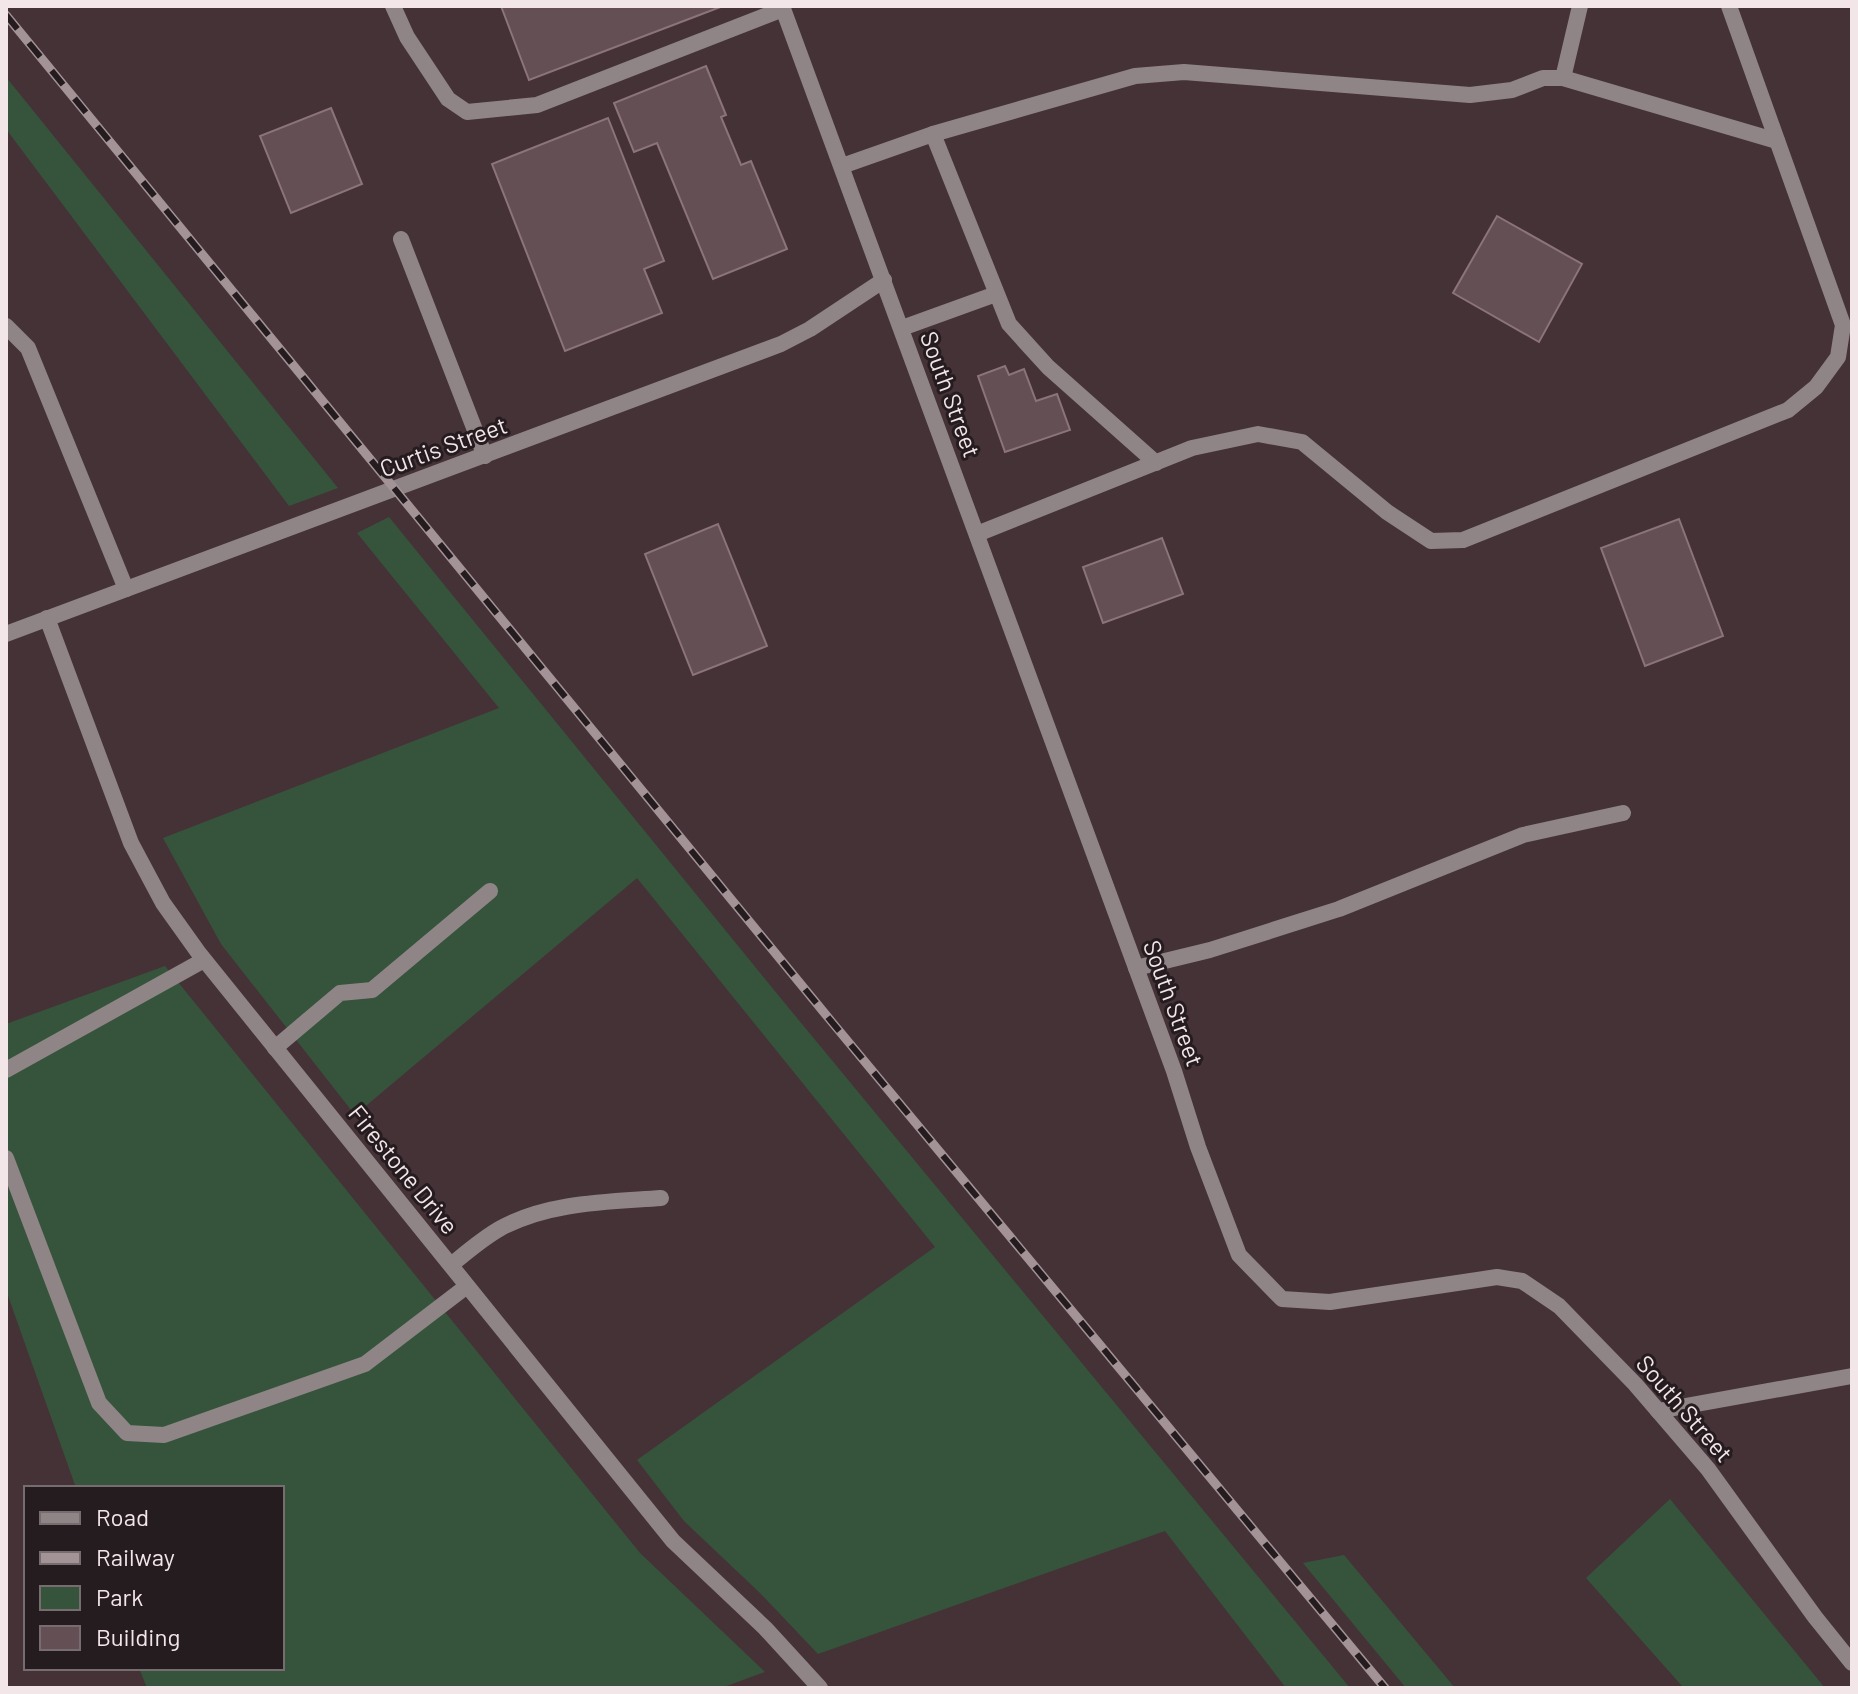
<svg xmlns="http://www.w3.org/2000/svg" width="1858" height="1694" font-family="Barlow,sans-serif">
	<rect width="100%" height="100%" fill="#453237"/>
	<g fill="#36543b">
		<polygon points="6,77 338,488 289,506 6,129"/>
		<polygon points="389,517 783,1001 1350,1688 1286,1688 1165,1531 818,1654 760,1593 684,1521 637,1460 935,1247 637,878 355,1115 221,944 163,838 499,708 357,533"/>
		<polygon points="165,966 640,1553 765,1672 721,1688 147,1688 139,1668 282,1668 282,1488 76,1488 6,1290 6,1024"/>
		<polygon points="1670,1499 1825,1688 1680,1688 1682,1686 1586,1578"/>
		<polygon points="1344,1555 1455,1688 1406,1688 1303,1563"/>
	</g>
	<g fill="#644f55" stroke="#8b747a" stroke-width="2">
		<polygon points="501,6 723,6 529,80"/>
		<polygon points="706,66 726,115 721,117 741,165 751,161 787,249 713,279 657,143 634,152 614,103"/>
		<polygon points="331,108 362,184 291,213 260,136"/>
		<polygon points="608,118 664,261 644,269 662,313 565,351 492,164"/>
		<polygon points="1497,216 1582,264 1539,342 1453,293"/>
		<polygon points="1005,366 1009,375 1024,369 1036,401 1057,394 1070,430 1005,452 978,376"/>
		<polygon points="1679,519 1723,636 1645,666 1601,548"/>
		<polygon points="718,524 767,646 693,675 645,554"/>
		<polygon points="1162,538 1183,594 1103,623 1083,567"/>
	</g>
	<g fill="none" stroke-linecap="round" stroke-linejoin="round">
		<g stroke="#8f8587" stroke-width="16">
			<polyline points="393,6 407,37 448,99 467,112 537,105 783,9"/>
			<polyline points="1563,78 1580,6"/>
			<polyline points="933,134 1135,76 1184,72 1470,95 1512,90 1543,78 1563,78 1777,141"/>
			<polyline points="842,166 933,134 1009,324 1048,367 1156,463"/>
			<polyline points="401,239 485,456"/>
			<polyline points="6,326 28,348 126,589"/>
			<polyline points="902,328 996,294"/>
			<polyline points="977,534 1192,448 1258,434 1302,442 1387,512 1431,541 1463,540 1788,410 1816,387 1838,357 1843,325 1729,6"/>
			<polyline points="1136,968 1210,950 1339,909 1523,835 1623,813"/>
			<polyline points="275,1048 340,993 372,990 490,891"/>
			<polyline points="6,1070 204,960"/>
			<polyline points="6,1158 99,1403 127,1433 164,1435 365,1364 467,1286"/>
			<path d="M451 1265C467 1252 483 1238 501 1228 549 1202 608 1202 661 1198"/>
			<polyline points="1658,1411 1852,1376"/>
		</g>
		<g stroke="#8f8587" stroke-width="16">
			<polyline points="782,6 1174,1071 1198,1147 1239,1255 1282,1299 1330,1302 1497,1277 1522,1281 1559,1306 1635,1384 1708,1469 1815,1617 1852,1663"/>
			<polyline points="47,618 131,843 163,903 198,952 673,1541 765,1628 820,1688"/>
			<polyline points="6,634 781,344 810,329 884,280"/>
		</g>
		<g stroke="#a39397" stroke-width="9">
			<polyline id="rail" points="6,15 831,1021 1385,1688"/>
		</g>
		<use href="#rail" stroke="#251c1f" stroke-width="6" stroke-dasharray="18" stroke-linecap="butt"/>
	</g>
	<g text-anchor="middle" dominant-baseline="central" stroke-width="6" stroke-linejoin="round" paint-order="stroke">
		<g font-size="24" fill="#f3e6e9" stroke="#251c1f">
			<text transform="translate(951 394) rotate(70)">South Street</text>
			<text transform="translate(443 446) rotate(-20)">Curtis Street</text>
			<text transform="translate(1174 1003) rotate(70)">South Street</text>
			<text transform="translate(404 1169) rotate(51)">Firestone Drive</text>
			<text transform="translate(1685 1408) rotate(49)">South Street</text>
		</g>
	</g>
	<rect width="1858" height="1694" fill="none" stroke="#f3e6e9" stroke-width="16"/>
	<rect x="24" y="1486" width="260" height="184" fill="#251c1f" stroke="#776d70" stroke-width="2"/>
	<rect x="40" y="1512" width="40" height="12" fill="#8f8587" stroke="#776d70" stroke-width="2"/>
	<text x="96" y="1526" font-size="24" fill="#f3e6e9">Road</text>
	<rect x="40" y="1552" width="40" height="12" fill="#a39397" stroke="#776d70" stroke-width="2"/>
	<text x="96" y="1566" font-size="24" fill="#f3e6e9">Railway</text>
	<rect x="40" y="1586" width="40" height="24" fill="#36543b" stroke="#776d70" stroke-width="2"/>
	<text x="96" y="1606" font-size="24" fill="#f3e6e9">Park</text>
	<rect x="40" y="1626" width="40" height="24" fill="#644f55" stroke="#776d70" stroke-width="2"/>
	<text x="96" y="1646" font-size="24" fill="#f3e6e9">Building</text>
</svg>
